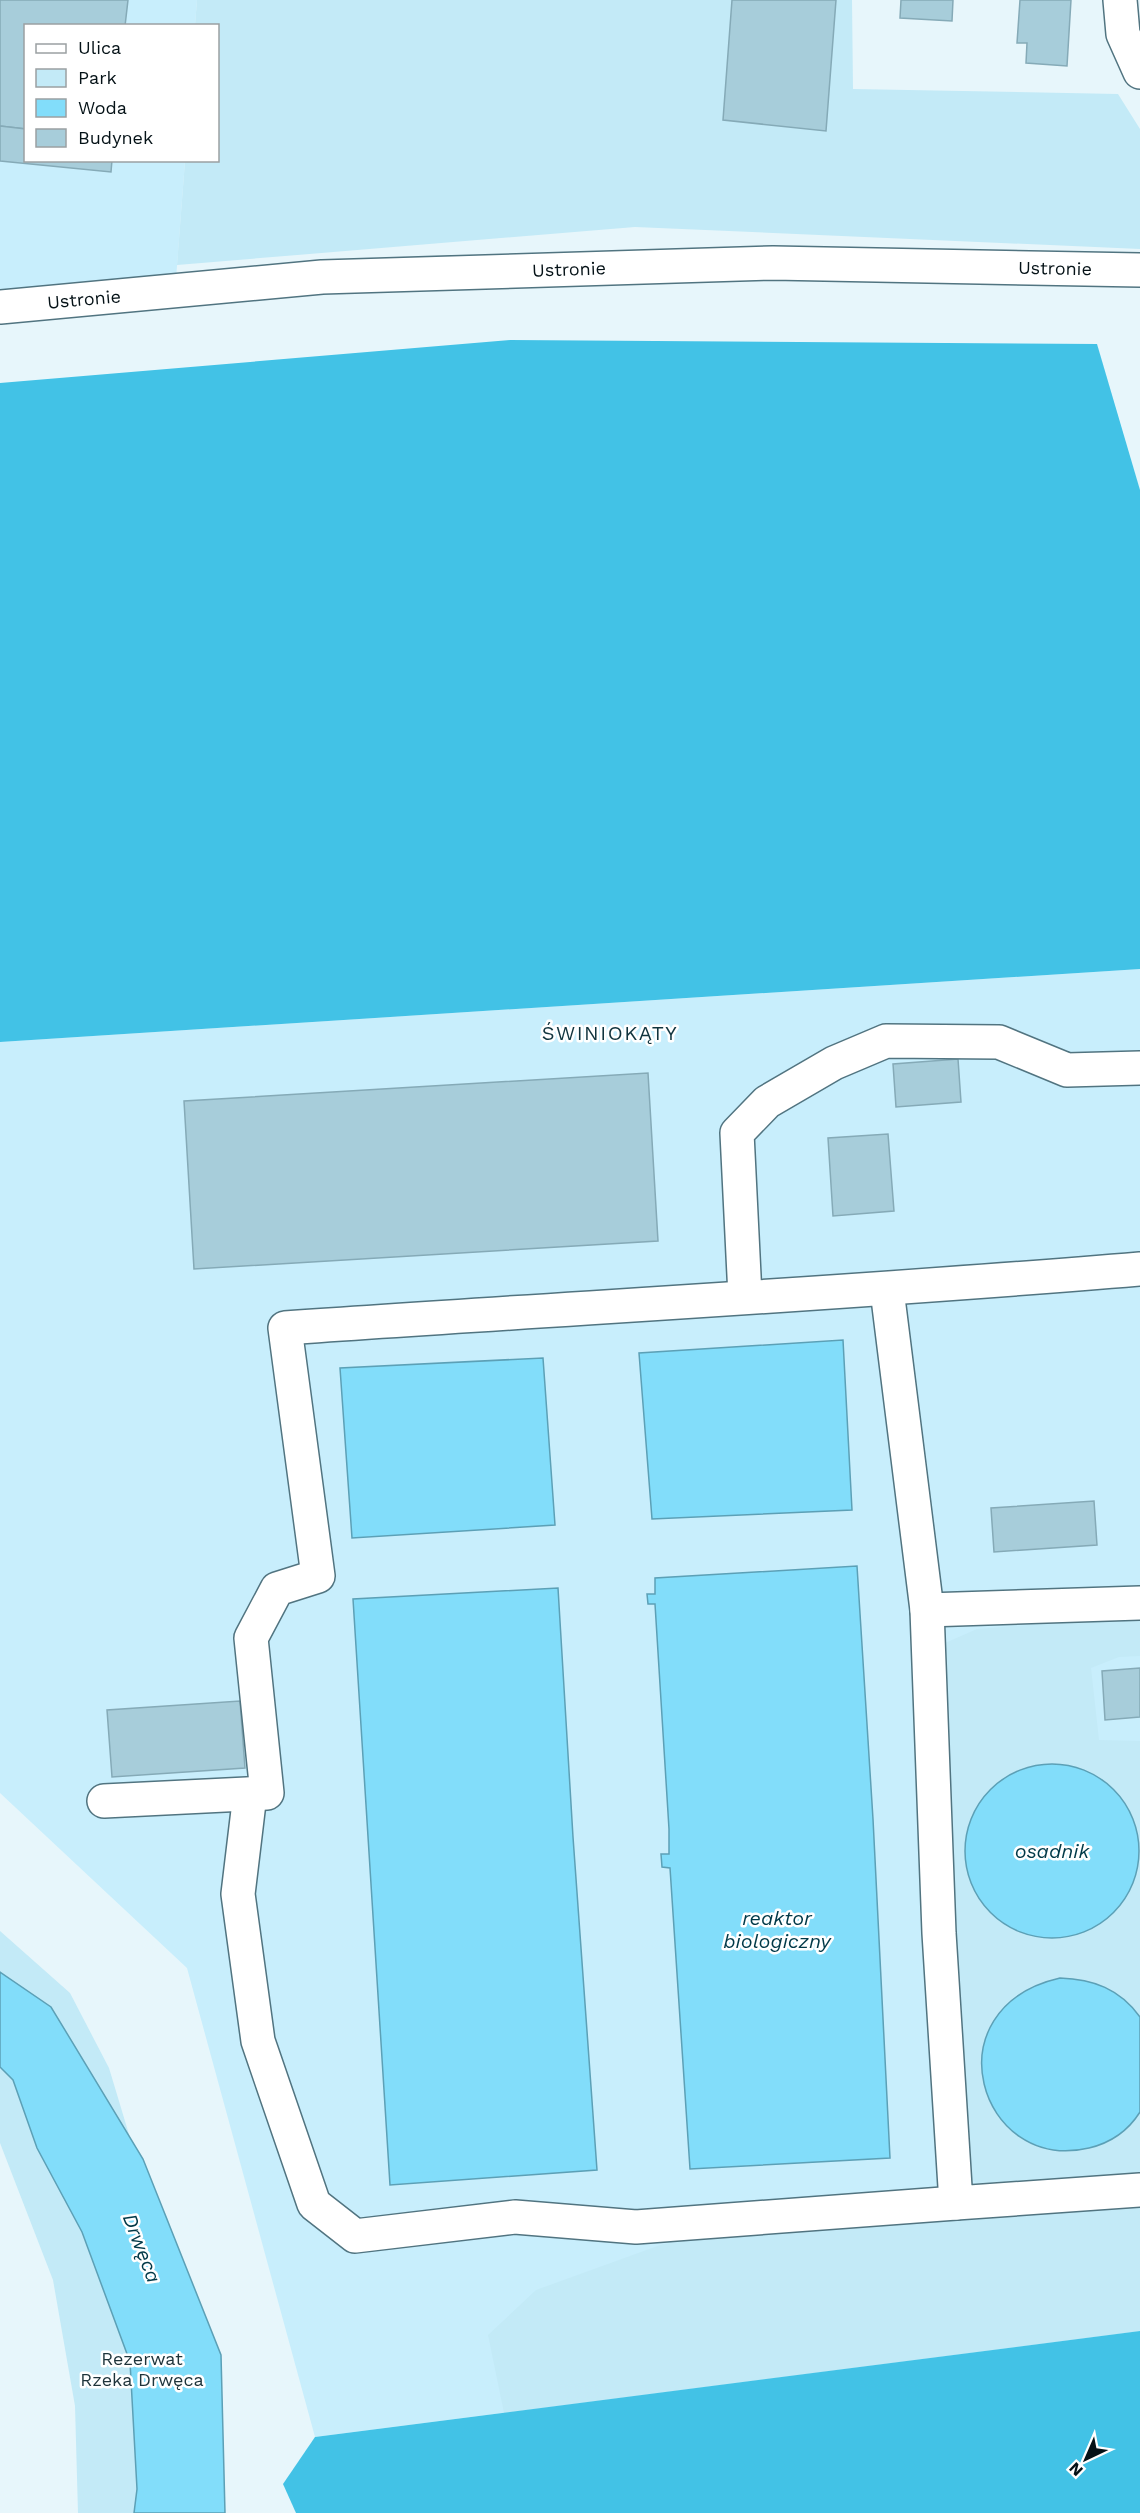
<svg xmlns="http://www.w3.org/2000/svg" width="1140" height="2513" font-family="'Work Sans',sans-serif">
	<rect width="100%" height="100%" fill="#e7f6fb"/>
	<g fill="#c8eefc">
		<polygon points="0,0 197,0 195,25 26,26 26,160 185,161 176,279 0,294"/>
		<polygon points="1140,969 1140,2331 315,2437 187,1968 0,1793 0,1042"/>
	</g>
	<g fill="#c3eaf7" fill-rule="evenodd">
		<polygon points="197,0 852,0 853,89 1118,94 1140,129 1140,249 635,227 177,265 185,161 218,160 218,26 195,25"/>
		<path d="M1140 1616V1656L1119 1657 1091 1668 1099 1740 1140 1741V2017L1017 1994C978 2031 972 2068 998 2115L1135 2120 1140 2112V2177L987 2191 964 2173 959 1973 942 1682 945 1643 977 1629ZM1044 1764C1058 1770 1117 1795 1124 1802 1131 1810 1134 1822 1136 1832 1140 1877 1121 1913 1082 1933L982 1901C948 1839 976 1780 1044 1764Z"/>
		<polygon points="0,1931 70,1993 109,2068 134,2151 167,2217 215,2357 214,2513 78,2513 75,2406 53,2280 0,2143"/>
		<polygon points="1140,2202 1140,2331 504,2413 488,2335 536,2290 663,2244 906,2219"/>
	</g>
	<g fill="#42c2e6">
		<polygon points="510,340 1097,344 1140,490 1140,969 0,1042 0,383"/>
		<polygon points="1140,2331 1140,2513 296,2513 283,2484 315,2437"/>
	</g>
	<g fill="#82ddfa" stroke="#5ca0b6" stroke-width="1.5">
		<polygon points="843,1340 852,1510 652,1519 639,1353"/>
		<polygon points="543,1358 555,1525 352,1538 340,1368"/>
		<polygon points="857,1566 873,1819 890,2158 690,2169 670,1868 662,1867 661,1854 669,1854 669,1829 655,1604 648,1604 647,1594 655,1594 655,1578"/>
		<polygon points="558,1588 573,1837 597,2170 390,2185 353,1599"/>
		<circle cx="1052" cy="1851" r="87"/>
		<polygon points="0,1972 51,2007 143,2159 221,2355 225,2513 134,2513 137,2489 130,2362 82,2232 37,2148 13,2080 0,2067"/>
		<path d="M1060 1978C1093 1979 1120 1989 1140 2017V2112C1128 2131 1110 2143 1089 2148 979 2174 929 2008 1060 1978Z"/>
	</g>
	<g fill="#a7cdda" stroke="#85aab7" stroke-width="1.5">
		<polygon points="0,0 128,0 125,26 26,26 26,129 0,126"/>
		<polygon points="732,0 836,0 826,131 723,120"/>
		<polygon points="901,0 953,0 952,21 900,18"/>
		<polygon points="1020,0 1071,0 1067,66 1026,63 1027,43 1017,43"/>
		<polygon points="0,126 26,129 26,160 112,160 111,172 0,161"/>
		<polygon points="958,1059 961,1102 896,1107 893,1064"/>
		<polygon points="648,1073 658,1241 194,1269 184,1101"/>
		<polygon points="888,1134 894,1211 833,1216 828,1138"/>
		<polygon points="1094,1501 1097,1545 994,1552 991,1508"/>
		<polygon points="1140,1668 1140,1717 1105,1720 1102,1671"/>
		<polygon points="240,1701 245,1768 112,1777 107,1710"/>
	</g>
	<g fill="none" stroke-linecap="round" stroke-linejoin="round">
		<g stroke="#517480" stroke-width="36">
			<g id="minor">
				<polyline points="1120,0 1123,34 1140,72"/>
				<polyline points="0,307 322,277 773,263 1140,270"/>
				<polyline points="887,1290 927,1610 1140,1603"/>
				<polyline points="745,1296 737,1133 767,1102 834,1063 886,1041 999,1042 1067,1070 1140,1068"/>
				<polyline points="927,1610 939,1933 956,2203 1140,2190"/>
				<polyline points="250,1794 238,1894 258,2041 314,2204 355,2236 515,2217 636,2227 956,2203"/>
				<path d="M104 1801 267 1793 251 1638 277 1589 318 1576 285 1328C570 1308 855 1293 1140 1269"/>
			</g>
		</g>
		<use href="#minor" stroke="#fff" stroke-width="33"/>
	</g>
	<g text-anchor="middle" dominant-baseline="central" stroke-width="5" stroke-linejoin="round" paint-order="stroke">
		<g font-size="18" fill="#051217" stroke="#fff">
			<text transform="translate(1055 268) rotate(1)">Ustronie</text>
			<text transform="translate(569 269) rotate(-2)">Ustronie</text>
			<text transform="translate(84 299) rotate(-5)">Ustronie</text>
		</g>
		<g font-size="18" fill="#1e343b" stroke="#fff">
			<text x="142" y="2358">Rezerwat<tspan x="142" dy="21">Rzeka Drwęca</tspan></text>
		</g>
		<g font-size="20" letter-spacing="1.5" fill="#10343e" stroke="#fff">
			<text x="610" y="1033">ŚWINIOKĄTY</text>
		</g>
		<g font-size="20" font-style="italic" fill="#003948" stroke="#fff">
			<text x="1052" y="1851">osadnik</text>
			<text x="777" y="1918">reaktor<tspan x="777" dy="23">biologiczny</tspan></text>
			<text transform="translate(142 2248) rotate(69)">Drwęca</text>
		</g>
	</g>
	<rect x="24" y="24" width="195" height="138" fill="#ffffff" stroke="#9ba0a2" stroke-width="1.5"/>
	<rect x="36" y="44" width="30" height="9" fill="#ffffff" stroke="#9ba0a2" stroke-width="1.5"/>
	<text x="78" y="54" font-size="18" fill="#051217">Ulica</text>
	<rect x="36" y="69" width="30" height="18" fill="#c3eaf7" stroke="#9ba0a2" stroke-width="1.5"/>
	<text x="78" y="84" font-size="18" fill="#051217">Park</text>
	<rect x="36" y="99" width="30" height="18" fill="#82ddfa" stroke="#9ba0a2" stroke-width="1.5"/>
	<text x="78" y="114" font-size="18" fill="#051217">Woda</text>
	<rect x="36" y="129" width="30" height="18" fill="#a7cdda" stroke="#9ba0a2" stroke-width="1.5"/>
	<text x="78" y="144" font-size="18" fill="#051217">Budynek</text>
	<g transform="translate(1086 2459) rotate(224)" stroke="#ffffff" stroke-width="4.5" paint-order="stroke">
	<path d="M0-4.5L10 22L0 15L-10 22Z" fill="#051217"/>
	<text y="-9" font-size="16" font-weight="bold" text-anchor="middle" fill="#051217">N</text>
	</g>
</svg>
